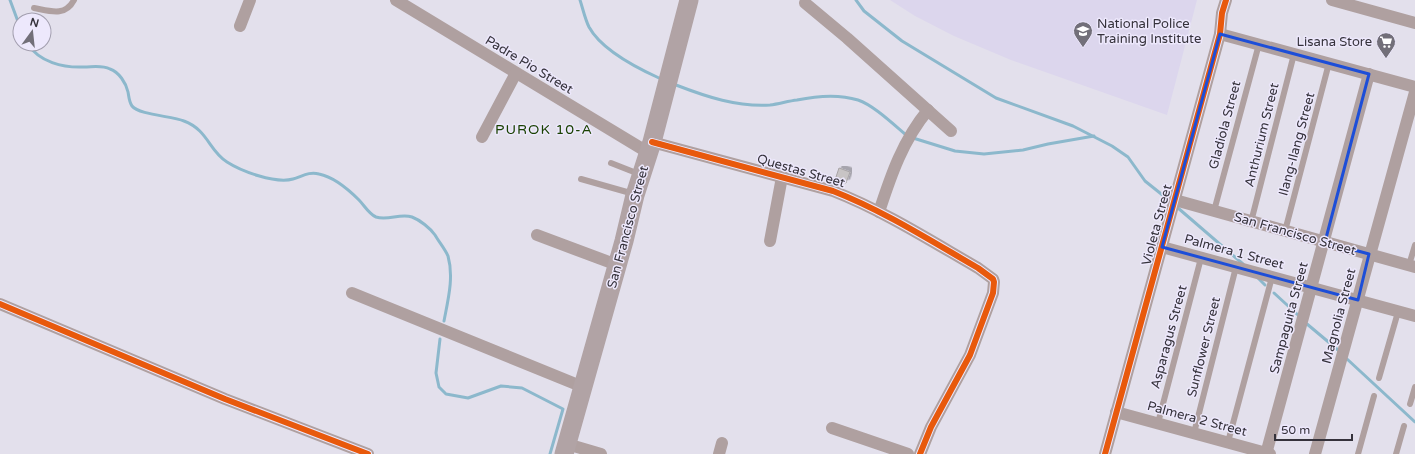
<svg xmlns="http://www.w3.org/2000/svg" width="1415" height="454" font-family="'Varela Round',sans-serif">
	<defs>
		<filter id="shadow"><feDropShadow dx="3.5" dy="-3.5" stdDeviation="0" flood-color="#0004"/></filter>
	</defs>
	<rect width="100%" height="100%" fill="#e3e0ec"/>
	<polygon fill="#dcd6ed" points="890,0 1197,0 1167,115 1011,60 954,36 915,16"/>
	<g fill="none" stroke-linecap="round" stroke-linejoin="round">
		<g stroke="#8cb8cc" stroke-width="3">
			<polyline points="10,0 20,27"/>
			<path d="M580 0C583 9 585 19 589 27 601 49 637 68 659 78"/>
			<polyline points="856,0 864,11 902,41 996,98 1073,126 1112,146 1128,157 1145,181 1170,201"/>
			<path d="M28 44C39 62 63 68 84 67 93 67 102 65 110 69 119 72 126 83 128 92 129 97 129 102 132 106 139 115 172 116 184 121 208 130 209 151 227 162 241 171 275 184 293 179 301 177 309 171 319 174 334 177 348 189 359 200 364 205 369 214 376 217 388 221 400 213 412 217 420 220 430 228 435 235 439 242 445 249 448 256 454 277 448 300 444 321"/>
			<path d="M676 85C707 97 737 107 770 105 779 104 788 101 797 100 816 96 839 94 858 100 873 105 892 123 905 134"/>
			<polyline points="913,138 955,151 984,154 1023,150 1048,144 1094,136"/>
			<polyline points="1178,208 1243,264"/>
			<polyline points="1258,278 1265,285"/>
			<polyline points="1274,293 1298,315"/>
			<polyline points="1307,324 1338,350"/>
			<polyline points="440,339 436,373 439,387 446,394 468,398 501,386 522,388 563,409 550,454"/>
			<polyline points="1347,359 1415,422"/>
		</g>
	</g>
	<polygon fill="#c8c4c5" stroke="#a9a5a7" filter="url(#shadow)" points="839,168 850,172 846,183 835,180"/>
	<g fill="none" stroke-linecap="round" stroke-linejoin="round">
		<g stroke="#afa0a0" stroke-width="6">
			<path d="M34 8C50 11 65 17 74 0"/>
			<polyline points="611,163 639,174"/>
			<polyline points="581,179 634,194"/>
			<polyline points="1214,211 1259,44"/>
			<polyline points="1251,222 1294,54"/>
			<polyline points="1285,231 1329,63"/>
			<polyline points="1409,265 1415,245"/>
			<polyline points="1379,378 1398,312"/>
			<polyline points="1410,404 1415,387"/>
			<polyline points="1158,423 1201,258"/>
			<polyline points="1194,433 1236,267"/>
			<polyline points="1228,442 1272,277"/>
			<polyline points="1358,454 1374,396"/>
			<polyline points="1396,454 1404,426"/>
		</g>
		<g stroke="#afa0a0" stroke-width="12">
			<polyline points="396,0 649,153"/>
			<polyline points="1332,0 1415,23"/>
			<polyline points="805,3 847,38 951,131"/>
			<polyline points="240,26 250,0"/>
			<polyline points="1220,34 1415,87"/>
			<polyline points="482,137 516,73"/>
			<path d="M652 142 833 191C884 211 931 241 978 268L993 279 994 282 993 293 970 355 931 427 920 454"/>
			<polyline points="1175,200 1415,267"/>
			<path d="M879 212C891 175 903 140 928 110"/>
			<polyline points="537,235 617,265"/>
			<polyline points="770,241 782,177"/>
			<polyline points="1162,247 1415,316"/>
			<polyline points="352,293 583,387"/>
			<polyline points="0,304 225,399 368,454"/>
			<polyline points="1116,412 1270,454"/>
			<polyline points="832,428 908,454"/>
			<polyline points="567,444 601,454"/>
			<polyline points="719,454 722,443"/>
			<polyline points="1105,454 1220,34 1222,13 1226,0"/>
			<polyline points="1266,454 1369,74"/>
			<polyline points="1315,454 1415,92"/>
		</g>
		<polyline stroke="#b1a3a5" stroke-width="19" points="564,454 624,241 635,195 652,142 689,0"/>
		<g stroke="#ede8fc" stroke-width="8">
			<g id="cycleway">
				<path d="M652 142 833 191C884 211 931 241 978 268L993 279 994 282 993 293 970 355 931 427 920 454"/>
				<polyline points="0,304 225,399 368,454"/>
				<polyline points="1105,454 1220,34 1222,13 1226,0"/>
			</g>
		</g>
		<use href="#cycleway" stroke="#e8590c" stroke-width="6"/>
	</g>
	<path fill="none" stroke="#1d4ed8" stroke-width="3" stroke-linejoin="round" d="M1220 34 1369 74 1325 242 1369 254 1358 300 1162 247Z"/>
	<defs>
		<g id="university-pin" transform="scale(1)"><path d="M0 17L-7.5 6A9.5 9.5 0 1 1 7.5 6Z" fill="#726f79" stroke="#ede8fc"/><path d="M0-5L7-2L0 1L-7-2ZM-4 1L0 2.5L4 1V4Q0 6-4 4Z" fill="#fff"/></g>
		<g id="supermarket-pin" transform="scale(1)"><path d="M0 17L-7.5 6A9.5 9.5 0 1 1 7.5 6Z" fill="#726f79" stroke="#ede8fc"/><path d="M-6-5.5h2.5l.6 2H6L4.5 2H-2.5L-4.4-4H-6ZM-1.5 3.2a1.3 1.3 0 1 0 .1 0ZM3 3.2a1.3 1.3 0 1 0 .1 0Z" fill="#fff"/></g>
	</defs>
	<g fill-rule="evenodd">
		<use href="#university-pin" x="1083" y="31"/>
		<use href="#supermarket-pin" x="1386" y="42"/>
	</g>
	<g text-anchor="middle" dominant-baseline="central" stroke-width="3" stroke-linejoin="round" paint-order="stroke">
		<g font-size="13" fill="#35323b" stroke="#ede8fc" text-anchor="start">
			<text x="1097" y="24">National Police<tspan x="1097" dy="15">Training Institute</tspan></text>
			<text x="1372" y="42" text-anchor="end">Lisana Store</text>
		</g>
		<g font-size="13" fill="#35323b" stroke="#ede8fc">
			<text transform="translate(529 65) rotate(31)">Padre Pio Street</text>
			<text transform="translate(1225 125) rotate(-75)">Gladiola Street</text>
			<text transform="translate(1262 135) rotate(-76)">Anthurium Street</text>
			<text transform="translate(1297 144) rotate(-75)">Ilang-Ilang Street</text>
			<text transform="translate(801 171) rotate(16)">Questas Street</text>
			<text transform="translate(1157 225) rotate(-75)">Violeta Street</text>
			<text transform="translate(628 227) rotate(-75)">San Francisco Street</text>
			<text transform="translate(1295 234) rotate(16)">San Francisco Street</text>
			<text transform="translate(1234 252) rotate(15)">Palmera 1 Street</text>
			<text transform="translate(1339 316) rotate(-75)">Magnolia Street</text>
			<text transform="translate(1289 318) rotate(-75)">Sampaguita Street</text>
			<text transform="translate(1169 337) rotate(-75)">Asparagus Street</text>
			<text transform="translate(1204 347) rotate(-76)">Sunflower Street</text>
			<text transform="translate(1197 419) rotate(15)">Palmera 2 Street</text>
		</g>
		<g font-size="14" letter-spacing="1" fill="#194101" stroke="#ede8fc">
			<text x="544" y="129">PUROK 10-A</text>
		</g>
	</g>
	<g transform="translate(32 32) rotate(15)"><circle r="19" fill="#ede8fc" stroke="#a39faf"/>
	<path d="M0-3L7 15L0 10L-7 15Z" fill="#726f79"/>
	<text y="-6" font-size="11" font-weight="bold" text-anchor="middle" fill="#35323b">N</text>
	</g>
	<path d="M1275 434v6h77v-6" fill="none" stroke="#35323b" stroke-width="2"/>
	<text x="1281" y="434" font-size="12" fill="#35323b" stroke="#ede8fc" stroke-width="3" paint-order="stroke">50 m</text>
</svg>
